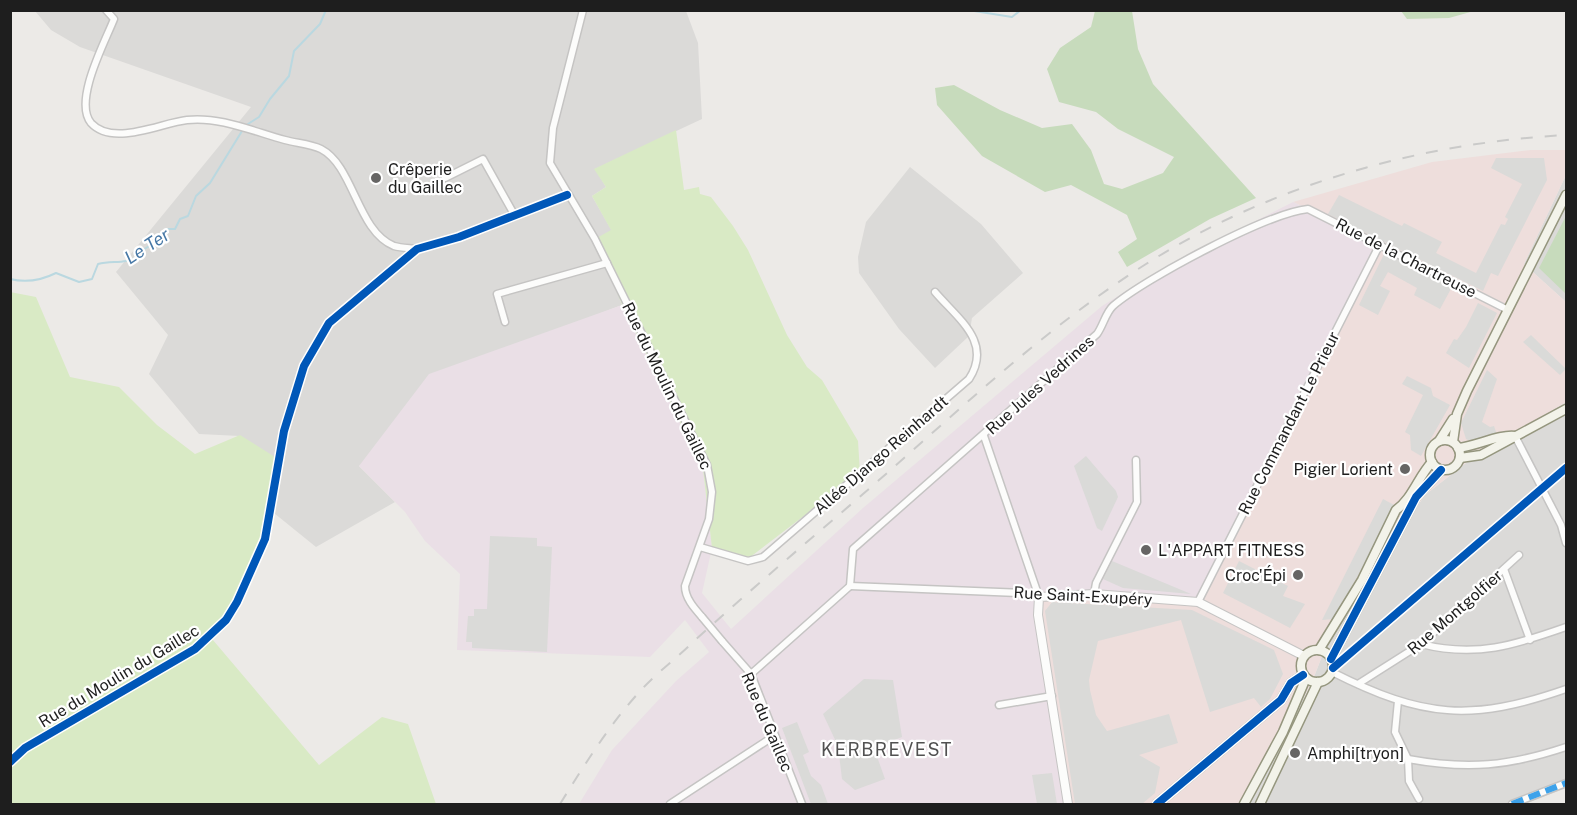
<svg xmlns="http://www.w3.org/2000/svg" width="1577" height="815" font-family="'Public Sans',sans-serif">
	<rect width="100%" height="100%" fill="#eceae7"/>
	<g fill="#dbdad8">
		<polygon points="35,11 686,11 698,43 702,119 595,169 606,187 592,196 612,231 596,239 622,305 575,323 359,466 395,502 316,547 269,509 240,436 199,434 149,374 168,335 116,272 251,107 80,47 51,30"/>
		<polygon points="910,167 981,224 1023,273 972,318 969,336 935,368 899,329 859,273 858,257 866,222"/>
		<polygon points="1566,175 1566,302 1524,264"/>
		<polygon points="1566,402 1566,788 1525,804 1248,804 1312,682 1324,651 1344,613 1425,495 1466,463"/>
	</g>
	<polygon fill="#eededc" points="1531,150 1566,150 1566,175 1524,264 1566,302 1566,402 1466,463 1425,495 1344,613 1324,651 1312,682 1248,804 1068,804 1039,597 1309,209 1293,202 1432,162"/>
	<polygon fill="#eadfe6" points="1293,202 1380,244 1198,602 1094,594 1039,597 1038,615 1068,804 579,804 612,750 676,681 709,652 685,620 650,657 457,650 460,574 425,541 405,512 359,466 429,374 622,305 703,469 712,548 702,593 731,629 863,508 1102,306 1167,266"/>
	<g fill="#dadad8">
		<polygon points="1496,158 1544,158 1547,180 1498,276 1491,273 1483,291 1328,214 1339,195 1402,226 1404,223 1442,242 1436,253 1476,273 1501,224 1505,225 1508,219 1505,217 1522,184 1491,168"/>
		<polygon points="1388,252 1453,285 1440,309 1414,295 1417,288 1388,272 1380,286 1390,291 1378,315 1359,305 1384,254"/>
		<polygon points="1478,303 1497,313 1469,368 1446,353 1454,339 1457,340 1466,327"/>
		<polygon points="1531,335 1566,369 1560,375 1523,342"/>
		<polygon points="1487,370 1497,379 1482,422 1490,427 1494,426 1497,435 1475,443 1466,439 1461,423"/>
		<polygon points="1407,376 1431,388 1433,396 1450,405 1421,456 1411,450 1410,435 1405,432 1423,395 1402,384"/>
		<polygon points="1086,456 1116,491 1118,497 1102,531 1097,528 1074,466"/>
		<polygon points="1383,499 1396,506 1334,619 1322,620"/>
		<polygon points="490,536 537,538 537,546 552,547 547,652 472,648 472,642 466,642 468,616 474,616 474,609 487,609"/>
		<polygon points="1112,561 1191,594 1123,588 1103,579"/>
		<polygon points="1239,561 1288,586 1283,596 1305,604 1290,628 1223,593"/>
		<polygon points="1052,602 1192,610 1274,650 1283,674 1270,699 1261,707 1254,698 1210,712 1181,620 1098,641 1089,680 1090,690 1096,715 1107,731 1169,714 1178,743 1139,755 1160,767 1155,793 1142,804 1075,804 1045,611"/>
		<polygon points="864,679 893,680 902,737 874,748 885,779 855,790 842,779 838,746 823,714"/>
		<polygon points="797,722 809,752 803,755 811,776 821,785 828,804 811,804 782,728"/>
		<polygon points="1052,773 1057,804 1037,804 1032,775"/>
	</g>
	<g fill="#d9eac5">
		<polygon points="676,130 684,190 699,187 700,194 711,197 733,226 748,250 787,335 807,367 822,380 858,441 860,473 749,558 712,548 703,469 622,305 595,239 611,230 592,196 606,187 594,169"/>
		<path d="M10 292 36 297 70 377 119 387 157 425 195 454 240 435 275 457C267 519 256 591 207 633L319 765 382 717 408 724 436 804H11Z"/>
	</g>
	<g fill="#c7dbbc">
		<polygon points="1095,11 1132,11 1138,49 1153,84 1256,198 1210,219 1127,267 1118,252 1137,239 1127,215 1071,185 1045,192 982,156 937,105 935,88 954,85 1000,110 1042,128 1072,124 1091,150 1104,184 1122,189 1163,173 1174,157 1118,129 1096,112 1059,102 1047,69 1060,48 1091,27"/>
		<polygon points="1401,11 1474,11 1449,18 1407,19"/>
		<polygon points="1566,216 1566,294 1539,268"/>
	</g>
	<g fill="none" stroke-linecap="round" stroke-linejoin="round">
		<g stroke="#bad8e0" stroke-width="2">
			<polyline points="968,10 1012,17 1021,10"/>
			<polyline points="248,124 259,117 270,99 289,76 294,51 320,24 326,10"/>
			<path d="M10 279C26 283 42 280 56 273L79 282 92 279 98 264C113 260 124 265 139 256L141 251 161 239 166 229H175L180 219 188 216 196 196 210 183 242 131"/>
		</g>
		<g stroke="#c5c4c3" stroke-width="9">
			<g id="minor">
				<path d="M106 10 114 19C105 42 73 101 91 123 113 147 160 123 187 120 219 116 255 132 285 140 296 143 311 144 321 149 354 166 357 231 394 246 401 248 409 248 417 249"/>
				<path d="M583 10 553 128 550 163 595 239 707 465 712 492 709 519 685 586C685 598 694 608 702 617"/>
				<polyline points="445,178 483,159 515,216"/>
				<polyline points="505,322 497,294 607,263"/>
				<polyline points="984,436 1039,597"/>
				<polyline points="1515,436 1561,525 1566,543"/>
				<path d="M700 547 748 561 763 557 969 379C993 342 958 319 935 292"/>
				<polyline points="1504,569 1530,640"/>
				<path d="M850 586 853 549 1097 334C1103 326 1106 312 1113 306 1144 279 1268 213 1308 209L1508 310"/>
				<polyline points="850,586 1021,593 1039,597"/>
				<polyline points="1094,594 1096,583 1137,502 1136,460"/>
				<polyline points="1198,602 1380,244"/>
				<polyline points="722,641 751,674 802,804"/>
				<path d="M1421 644C1476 658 1515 645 1566 627"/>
				<path d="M1332 672C1423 718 1471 722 1566 689"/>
				<polyline points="751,674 850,586"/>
				<polyline points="1358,684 1421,644 1519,555"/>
				<polyline points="1398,701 1395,732 1408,759 1409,781 1419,799"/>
				<polyline points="999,705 1052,696"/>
				<path d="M1408 759C1468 770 1509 766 1566 747"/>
				<polyline points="10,762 25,748 195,649 226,620 237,602 265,539 284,431 304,366 329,323 417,249 459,237 567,195"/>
				<polyline points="670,804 774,736"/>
				<polyline points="1512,804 1566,783"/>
			</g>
		</g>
		<g stroke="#c5c4c3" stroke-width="10">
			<polyline id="tertiary" points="1068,804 1038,615 1039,597 1094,594 1198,602 1304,656"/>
		</g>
		<g stroke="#95967e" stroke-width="11">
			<g id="secondary">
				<circle cx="1445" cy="455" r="15"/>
				<polyline points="1439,441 1453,419"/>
				<polyline points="1453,442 1457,414 1467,391 1566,195"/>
				<path d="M1458 448C1476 446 1500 434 1515 436"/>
				<polyline points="1460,458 1481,455 1566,409"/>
				<circle cx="1317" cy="666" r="16"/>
				<path d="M1319 650 1362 580 1396 510C1412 499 1418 477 1432 462"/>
				<polyline points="1331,659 1416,497 1441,470"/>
				<polyline points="1157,804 1281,700 1291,683 1303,675"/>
				<polyline points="1244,804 1283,732 1306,678"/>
				<polyline points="1260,804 1318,682"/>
			</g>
		</g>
		<use href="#minor" stroke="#fcfcfb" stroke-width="6"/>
		<use href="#tertiary" stroke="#fcfcfb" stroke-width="8"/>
		<use href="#secondary" stroke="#f3f3ea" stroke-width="8"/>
		<path stroke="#cacac9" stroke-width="2" stroke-dasharray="12 12" stroke-linecap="butt" d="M560 804C585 764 611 722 643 688 659 671 678 657 694 641 747 593 801 547 855 501 949 420 1040 331 1146 264 1271 185 1419 143 1566 135"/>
		<g stroke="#c5c4c3" stroke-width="9" stroke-linecap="butt">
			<polyline id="minor-bridge" points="702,617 722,641"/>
		</g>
		<use href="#minor-bridge" stroke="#fcfcfb" stroke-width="6"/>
		<polyline stroke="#3da2ea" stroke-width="6" stroke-dasharray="12 6" stroke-linecap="butt" points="1512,804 1566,783"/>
		<g stroke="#fff" stroke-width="11">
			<g id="cycleway">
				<polyline points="1331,659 1416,497 1441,470"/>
				<polyline points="1333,668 1566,468"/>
				<polyline points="10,762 25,748 195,649 226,620 237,602 265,539 284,431 304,366 329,323 417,249 459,237 567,195"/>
				<polyline points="1157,804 1281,700 1291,683 1303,675"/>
			</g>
		</g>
		<use href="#cycleway" stroke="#0057b8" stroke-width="8"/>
	</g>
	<g fill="#666564" stroke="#fff" stroke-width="2">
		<circle cx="376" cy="178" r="6"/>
		<circle cx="1405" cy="469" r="6"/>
		<circle cx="1146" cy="550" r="6"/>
		<circle cx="1298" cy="575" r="6"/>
		<circle cx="1295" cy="753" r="6"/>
	</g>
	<g text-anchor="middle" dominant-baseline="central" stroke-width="4.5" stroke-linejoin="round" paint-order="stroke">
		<g font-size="16" fill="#1e1e1e" stroke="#fff" text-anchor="start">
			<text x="388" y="169">Crêperie<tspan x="388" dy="18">du Gaillec</tspan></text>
			<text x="1393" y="469" text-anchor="end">Pigier Lorient</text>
			<text x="1158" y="550">L'APPART FITNESS</text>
			<text x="1286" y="575" text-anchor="end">Croc'Épi</text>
			<text x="1307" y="753">Amphi[tryon]</text>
		</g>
		<g font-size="16" fill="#1e1e1e" stroke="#fff">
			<text transform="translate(1406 258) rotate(27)">Rue de la Chartreuse</text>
			<text transform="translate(1040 385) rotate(-42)">Rue Jules Vedrines</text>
			<text transform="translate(667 386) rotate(64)">Rue du Moulin du Gaillec</text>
			<text transform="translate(1289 423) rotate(-63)">Rue Commandant Le Prieur</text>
			<text transform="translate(881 455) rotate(-41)">Allée Django Reinhardt</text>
			<text transform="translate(1083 596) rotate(3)">Rue Saint-Exupéry</text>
			<text transform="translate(1455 612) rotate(-41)">Rue Montgolfier</text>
			<text transform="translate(119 676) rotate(-31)">Rue du Moulin du Gaillec</text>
			<text transform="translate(767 722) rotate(67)">Rue du Gaillec</text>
		</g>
		<g font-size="18" font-style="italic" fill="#4778a6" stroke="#fff">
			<text transform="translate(147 246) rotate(-33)">Le Ter</text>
		</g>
		<g font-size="18" letter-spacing="1.5" fill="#515151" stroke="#fff">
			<text x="887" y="749">KERBREVEST</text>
		</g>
	</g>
	<rect width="1577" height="815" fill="none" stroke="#1e1e1e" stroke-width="24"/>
</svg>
